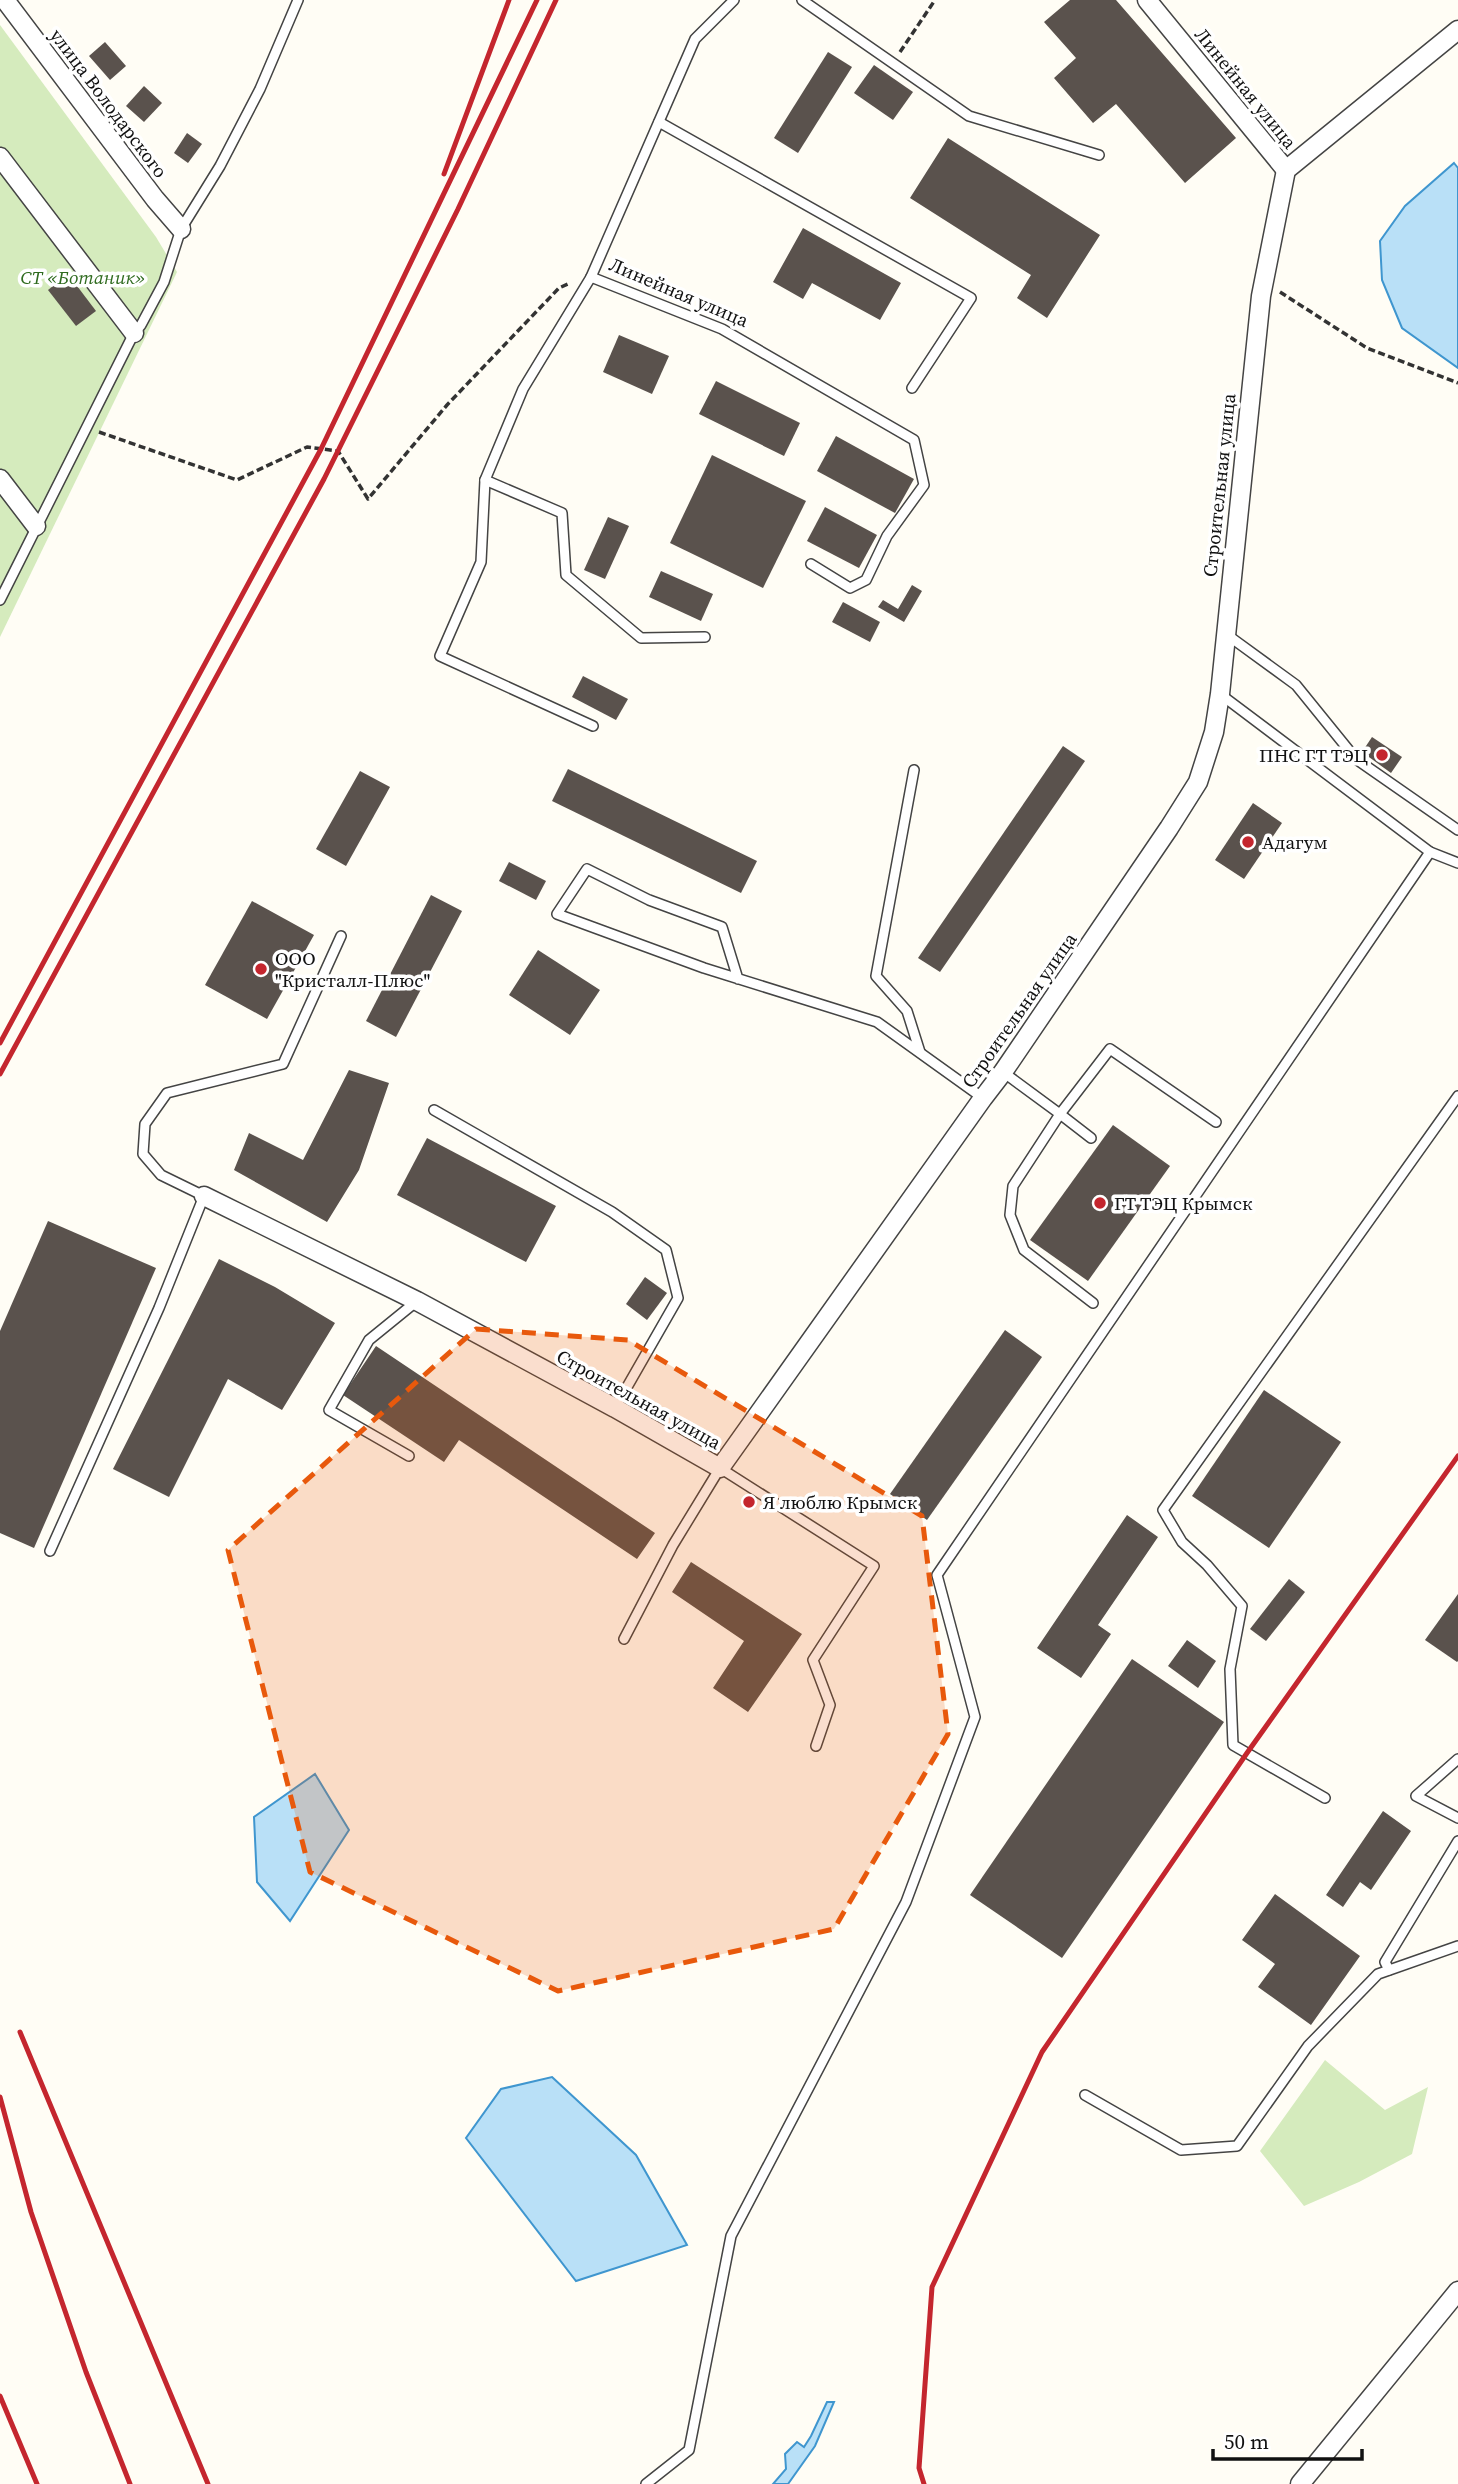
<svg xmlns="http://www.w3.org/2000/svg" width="1458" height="2484" font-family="'Source Serif 4',serif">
	<rect width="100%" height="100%" fill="#fffdf5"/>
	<g fill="#d5ebbd">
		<polygon points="0,25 156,237 177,272 0,637"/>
		<polygon points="1325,2060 1385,2110 1428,2087 1412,2154 1359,2182 1304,2206 1260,2151"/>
	</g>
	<g fill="#b9e0f7" stroke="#3f96cf" stroke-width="2">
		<polygon points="1454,163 1458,168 1458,368 1402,328 1382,280 1380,241 1405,206"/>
		<polygon points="315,1774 349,1830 290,1921 257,1882 254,1817"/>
		<polygon points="552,2077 636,2155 687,2245 576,2281 466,2138 501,2089"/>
		<polygon points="827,2402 834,2402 815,2446 788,2484 773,2484 786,2469 785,2454 797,2442 804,2447 811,2436"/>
	</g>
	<g fill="#5a524d">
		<polygon points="1070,0 1116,0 1236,138 1185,183 1116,104 1093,123 1054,78 1076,58 1044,22"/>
		<polygon points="105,42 126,66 110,80 89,56"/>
		<polygon points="828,52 852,67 798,153 774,138"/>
		<polygon points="874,65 913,92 893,120 854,93"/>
		<polygon points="144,86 162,103 144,122 126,106"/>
		<polygon points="187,133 202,144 188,163 174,153"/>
		<polygon points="948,138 1100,235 1047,318 1017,298 1031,275 910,198"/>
		<polygon points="803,228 901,283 880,320 812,283 803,299 773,282"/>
		<polygon points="68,274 96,311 76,326 48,290"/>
		<polygon points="619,335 669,356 652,394 603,372"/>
		<polygon points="716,381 800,423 784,456 699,414"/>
		<polygon points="836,436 914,479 895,513 817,471"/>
		<polygon points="712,455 806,501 763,588 670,543"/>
		<polygon points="825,507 877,535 859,568 807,541"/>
		<polygon points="608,517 629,526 605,579 584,570"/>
		<polygon points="661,571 713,594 701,621 649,597"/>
		<polygon points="912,585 922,591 904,622 878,607 883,600 898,609"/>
		<polygon points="843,602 880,622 870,642 832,622"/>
		<polygon points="583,676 628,699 616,720 572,697"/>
		<polygon points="1372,737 1402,757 1391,773 1362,752"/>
		<polygon points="1063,746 1085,761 940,972 918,958"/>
		<polygon points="568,769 757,861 741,893 552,801"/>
		<polygon points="360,771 390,787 346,866 316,849"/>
		<polygon points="1253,803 1282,823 1244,879 1215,860"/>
		<polygon points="509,862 546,881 536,900 499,881"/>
		<polygon points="431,895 462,911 396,1037 366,1021"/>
		<polygon points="252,901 314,935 267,1019 205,985"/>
		<polygon points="538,950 600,990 570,1035 509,995"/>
		<polygon points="349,1070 389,1083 359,1170 327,1222 234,1170 249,1133 303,1160"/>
		<polygon points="1113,1125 1170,1166 1088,1281 1030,1240"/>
		<polygon points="427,1138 556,1206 526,1262 397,1195"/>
		<polygon points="48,1221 156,1268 34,1548 0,1533 0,1331"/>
		<polygon points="219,1259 275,1287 335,1323 282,1410 228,1379 169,1497 113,1469"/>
		<polygon points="645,1277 667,1293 647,1320 626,1304"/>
		<polygon points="1005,1330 1042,1357 927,1520 890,1494"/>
		<polygon points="376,1346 655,1533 637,1559 459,1440 444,1462 343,1395"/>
		<polygon points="1264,1390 1341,1442 1269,1548 1192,1496"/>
		<polygon points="1127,1515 1158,1537 1098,1625 1111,1634 1081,1678 1037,1648"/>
		<polygon points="691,1562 802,1634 748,1712 713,1688 744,1641 672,1592"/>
		<polygon points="1289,1579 1305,1592 1266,1641 1250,1629"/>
		<polygon points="1458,1594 1458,1661 1457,1662 1425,1640"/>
		<polygon points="1187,1640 1216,1661 1198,1688 1168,1666"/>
		<polygon points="1132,1659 1224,1722 1062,1958 970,1895"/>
		<polygon points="1383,1811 1411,1831 1371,1890 1360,1882 1343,1907 1326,1895"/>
		<polygon points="1275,1894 1360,1956 1311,2025 1258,1987 1275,1964 1242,1940"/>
	</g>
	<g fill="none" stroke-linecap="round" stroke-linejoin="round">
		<g stroke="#444" stroke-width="12">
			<g id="service">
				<polyline points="734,0 695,39 591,277 722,329 914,440 924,485 887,536 866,580 850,588 811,564"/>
				<polyline points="802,0 969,116 1099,155"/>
				<polyline points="659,122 971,298 912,388"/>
				<polyline points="591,277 523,389 485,480 562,513 566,575 641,638 705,637"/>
				<polyline points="485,480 481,562 440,656 593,726"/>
				<polyline points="0,600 134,333 141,325 164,282 181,229 220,166 260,89 298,0"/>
				<polyline points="1226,634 1296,685 1356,759 1458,830"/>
				<polyline points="914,770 876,976 907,1011 920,1052"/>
				<polyline points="1430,852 1458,863"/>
				<polyline points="738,979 722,927 649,900 587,869 557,914 704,968 877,1022 983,1098"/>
				<polyline points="1003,1072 1060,1114 1013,1186 1010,1215 1024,1250 1093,1303"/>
				<polyline points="434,1110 612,1212 666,1250 678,1298 615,1408"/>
				<polyline points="1091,1138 1060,1114 1110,1049 1216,1122"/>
				<polyline points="409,1456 329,1410 369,1340 417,1301"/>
				<polyline points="50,1551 159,1308 204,1196 161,1175 143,1154 145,1124 167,1093 283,1064 341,936"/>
				<polyline points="624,1639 673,1545 720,1468 874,1566 813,1660 830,1705 816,1746"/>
				<polyline points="1458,1759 1416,1796 1458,1818"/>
				<polyline points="1325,1798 1233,1745 1230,1669 1242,1606 1207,1565 1182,1542 1163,1510 1458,1096"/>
				<polyline points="1389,1970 1385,1962 1458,1841"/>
				<polyline points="1085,2095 1181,2150 1237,2146 1308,2046 1378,1974 1458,1946"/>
				<polyline points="646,2484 689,2450 731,2236 906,1902 975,1717 937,1575 1430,852 1220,694"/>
			</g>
		</g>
		<g stroke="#444" stroke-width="21">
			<g id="minor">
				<polyline points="5,0 155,199 181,229"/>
				<polyline points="1147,0 1286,170"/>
				<polyline points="0,157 134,333"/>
				<polyline points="0,479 36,526"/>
				<polyline points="204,1196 417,1301 615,1408 720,1468 983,1098 1003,1072 1169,828 1198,782 1214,732 1220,694 1261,296 1286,170 1458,30"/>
				<polyline points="1300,2484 1458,2291"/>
			</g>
		</g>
		<g stroke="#333" stroke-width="3.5" stroke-dasharray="7 3.5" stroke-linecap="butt">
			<polyline points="900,52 935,0"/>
			<polyline points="1280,292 1367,348 1458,383"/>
			<polyline points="99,432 237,480 307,447 338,451 368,499 447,405 559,288 570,283"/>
		</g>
		<use href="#service" stroke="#fff" stroke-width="9"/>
		<use href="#minor" stroke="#fff" stroke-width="18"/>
		<g stroke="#c4262e" stroke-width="5">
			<polyline points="444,174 509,0"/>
			<polyline points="0,1043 321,449 537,0"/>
			<polyline points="0,1074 324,479 458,209 556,0"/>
			<polyline points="20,2032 208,2484"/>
			<polyline points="0,2097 31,2212 86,2372 130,2484"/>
			<polyline points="0,2396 37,2484"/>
			<polyline points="924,2484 919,2468 932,2287 1042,2052 1247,1753 1458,1456"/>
		</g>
	</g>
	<path fill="#e8590c" fill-opacity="0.2" stroke="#e8590c" stroke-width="5" stroke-dasharray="14 9" stroke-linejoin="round" d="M476 1329 628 1340 922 1516 948 1734 834 1929 558 1991 310 1872 228 1550Z"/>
	<g fill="#c4262e" stroke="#fff" stroke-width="2.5">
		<circle cx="1382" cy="755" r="7"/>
		<circle cx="1248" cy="842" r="7"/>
		<circle cx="261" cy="969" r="7"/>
		<circle cx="1100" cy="1203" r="7"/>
		<circle cx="749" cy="1502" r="7"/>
	</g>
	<g text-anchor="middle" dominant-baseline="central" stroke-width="7" stroke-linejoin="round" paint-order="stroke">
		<g font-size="19" fill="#111" stroke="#fff">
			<text transform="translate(1246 88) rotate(51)">Линейная улица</text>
			<text transform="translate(109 103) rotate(53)">улица Володарского</text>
			<text transform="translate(679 292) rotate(23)">Линейная улица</text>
			<text transform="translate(1219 485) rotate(-84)">Строительная улица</text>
			<text transform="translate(1019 1010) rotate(-55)">Строительная улица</text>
			<text transform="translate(639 1399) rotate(29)">Строительная улица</text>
		</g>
		<g font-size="19" font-style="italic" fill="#2f6b1f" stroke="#fff">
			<text x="83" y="277">СТ «Ботаник»</text>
		</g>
		<g font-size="19" fill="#111" stroke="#fff" text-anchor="start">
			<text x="1368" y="755" text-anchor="end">ПНС ГТ ТЭЦ</text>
			<text x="1262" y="842">Адагум</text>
			<text x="275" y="958">ООО<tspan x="275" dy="22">"Кристалл-Плюс"</tspan></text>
			<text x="1114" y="1203">ГТ ТЭЦ Крымск</text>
			<text x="763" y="1502">Я люблю Крымск</text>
		</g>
	</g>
	<path d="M1213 2449v10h149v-10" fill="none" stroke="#111111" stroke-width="3.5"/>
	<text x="1224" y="2449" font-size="21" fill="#111111" stroke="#ffffff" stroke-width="5" paint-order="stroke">50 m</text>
</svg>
